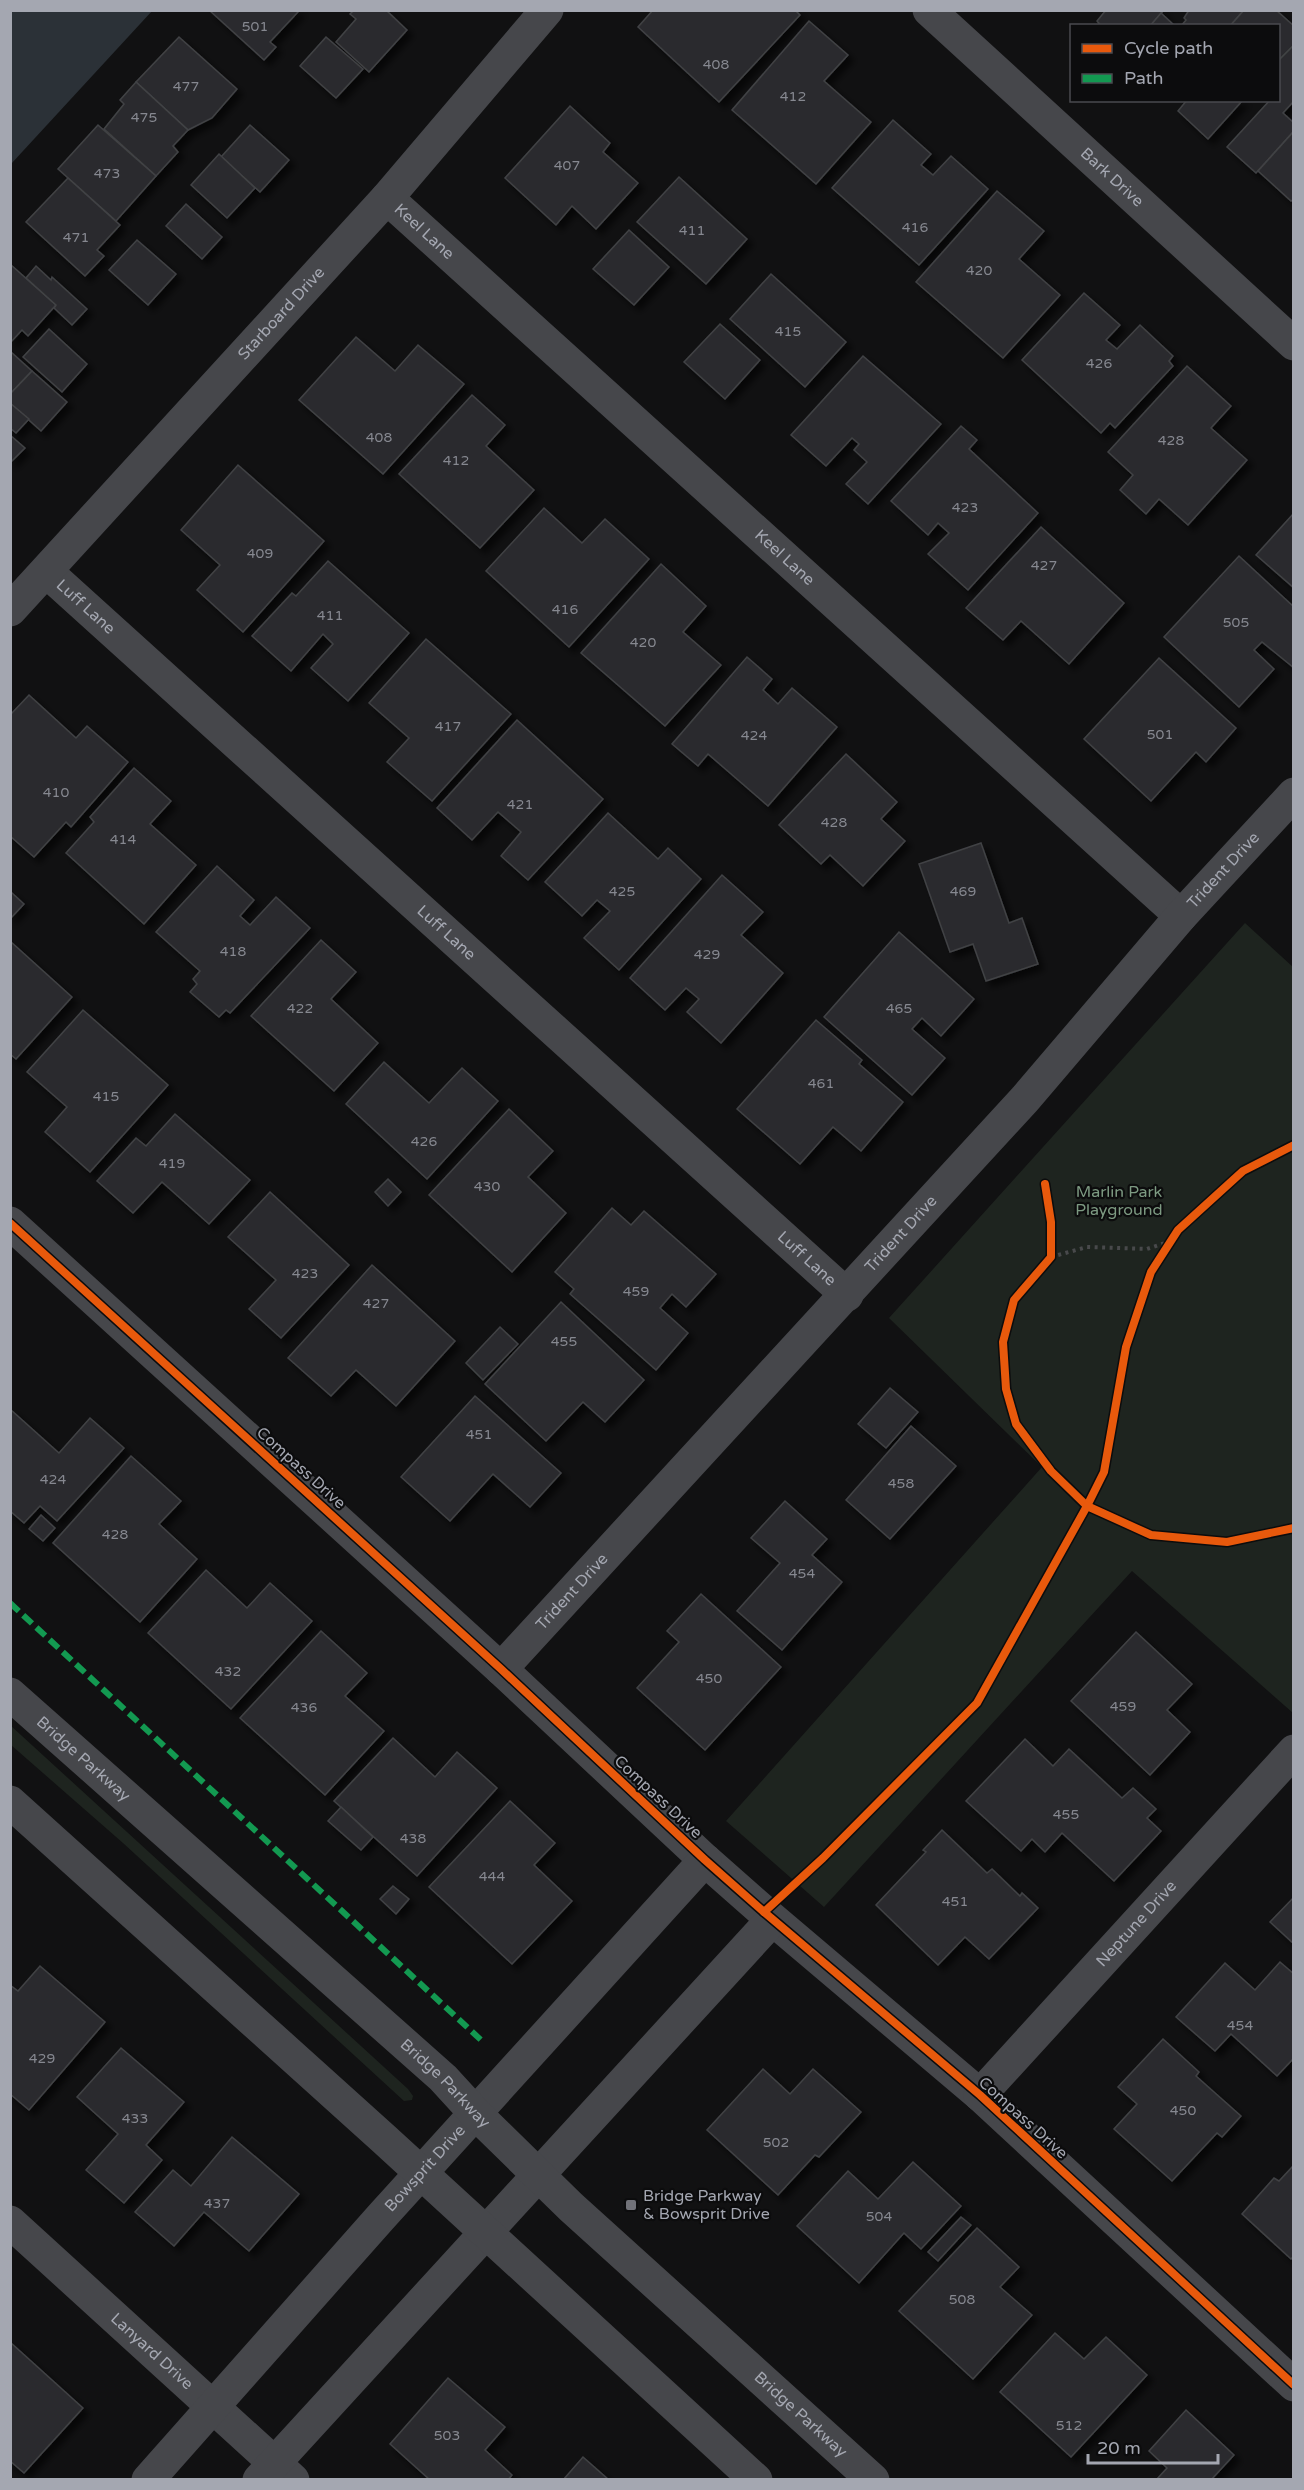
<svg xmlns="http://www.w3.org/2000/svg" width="1304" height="2490" font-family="'Varela Round',sans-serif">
	<defs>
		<filter id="shadow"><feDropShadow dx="5.5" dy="5.5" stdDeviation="3" flood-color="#0009"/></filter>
	</defs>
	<rect width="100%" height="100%" fill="#111112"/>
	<g fill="#1e241f">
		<polygon points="1245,923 1293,967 1293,1713 1132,1571 824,1907 726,1821 1042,1467 889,1318"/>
		<polygon points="10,1725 408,2089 413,2096 412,2100 404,2101 123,1843 11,1745"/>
	</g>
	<polygon fill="#2b3137" points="11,10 152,11 11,164 10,11"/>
	<g fill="#2c2c2e" stroke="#414245" stroke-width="1.5" filter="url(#shadow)">
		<polygon points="209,10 299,10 299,11 270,42 276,47 264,60"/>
		<polygon points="354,10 386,10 407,30 369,72 336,42 356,19 350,14"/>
		<polygon points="653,10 795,10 800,15 719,102 638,27"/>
		<polygon points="1106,10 1164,10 1150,26 1101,26 1097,21"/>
		<polygon points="1189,10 1244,10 1230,26 1181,26 1186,20 1184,18"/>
		<polygon points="1244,10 1276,10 1294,26 1294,45 1278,61 1278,26 1230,26"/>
		<polygon points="1161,13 1175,26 1150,26"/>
		<polygon points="809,21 848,55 824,81 871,122 816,184 732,110"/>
		<polygon points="179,37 237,89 212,118 188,130 136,82"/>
		<polygon points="326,37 363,69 336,98 300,66"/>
		<polygon points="1294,45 1294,101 1283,113 1294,123 1294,131 1256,173 1227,147 1270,100 1278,100 1278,61"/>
		<polygon points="136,82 188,130 173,146 178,152 156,176 104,129 124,104 120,100"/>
		<polygon points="1187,100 1243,100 1208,139 1178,111"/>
		<polygon points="570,106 610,143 603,152 638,183 596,229 572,206 556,225 505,178"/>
		<polygon points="893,120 931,154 921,165 933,175 951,156 988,189 919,265 832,188"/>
		<polygon points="98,125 156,176 116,221 58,169"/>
		<polygon points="250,125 289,160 260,192 221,157"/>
		<polygon points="1294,131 1294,199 1291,201 1258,171"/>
		<polygon points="219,154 255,188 227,218 191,185"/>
		<polygon points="679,177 747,239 706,284 637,222"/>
		<polygon points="68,178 120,225 97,250 104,256 85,276 26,222"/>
		<polygon points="997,191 1044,231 1019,259 1060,295 1003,358 916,282"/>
		<polygon points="186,204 222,237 202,259 166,226"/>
		<polygon points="629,230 669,267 634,305 593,269"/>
		<polygon points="137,240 176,274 148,305 109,270"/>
		<polygon points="10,264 56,305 28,336 22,330 10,343"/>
		<polygon points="36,266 51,280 52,277 87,309 72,325 54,308 56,305 26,278"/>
		<polygon points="771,274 846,342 805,387 730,319"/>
		<polygon points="1084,293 1120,325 1106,340 1117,349 1140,325 1173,356 1169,361 1173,366 1115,428 1110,423 1101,433 1022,360"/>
		<polygon points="720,324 760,360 725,399 684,362"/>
		<polygon points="49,329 87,364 62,392 23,357"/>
		<polygon points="356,337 395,371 418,345 464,384 383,474 299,400"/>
		<polygon points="10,351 32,371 10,394"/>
		<polygon points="863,356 941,424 868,504 846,484 867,462 854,450 859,444 852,438 826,466 791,435"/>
		<polygon points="1187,366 1231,406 1211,428 1247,460 1188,525 1159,499 1146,514 1120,490 1133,475 1108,452"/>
		<polygon points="32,371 67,402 41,431 10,403 10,394"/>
		<polygon points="472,395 505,425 486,446 534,490 480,548 399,474"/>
		<polygon points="10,403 29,419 16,433 10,428"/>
		<polygon points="961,426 977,440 969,449 1038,513 968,590 928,554 949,533 938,523 928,535 891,501"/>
		<polygon points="10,435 25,448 10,463"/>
		<polygon points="238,465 324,541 243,632 197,590 220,565 181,530"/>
		<polygon points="544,508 582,543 605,519 649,559 569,647 486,571"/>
		<polygon points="1294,513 1294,588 1256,555"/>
		<polygon points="1041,527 1124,603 1069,664 1021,621 1003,640 966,608"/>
		<polygon points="1239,556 1294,607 1294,668 1262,642 1254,650 1274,669 1239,707 1164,637"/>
		<polygon points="328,561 409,633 348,701 311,668 333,644 323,634 291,671 252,636 292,593 296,596"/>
		<polygon points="661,564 706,606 683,632 721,665 665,726 581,653"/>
		<polygon points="426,639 511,714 432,801 387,762 409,738 369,703"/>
		<polygon points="747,657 772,679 763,690 778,704 792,688 837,727 768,806 708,754 698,766 672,744"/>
		<polygon points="1159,658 1236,728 1206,762 1196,752 1151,801 1084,739"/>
		<polygon points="29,695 76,738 87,726 128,762 71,827 66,822 34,857 10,836 10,715"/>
		<polygon points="517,720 603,799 528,880 501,856 521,832 498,812 472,840 437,808"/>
		<polygon points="846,754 897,802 881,819 905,841 863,886 830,855 821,864 779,825"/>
		<polygon points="134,768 171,801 150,824 196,865 144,924 66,853 94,822 90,817"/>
		<polygon points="608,813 658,859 668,848 701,879 619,970 584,938 610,911 597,900 582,916 545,882"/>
		<polygon points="981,843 1009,923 1022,918 1038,964 986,981 973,944 950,952 919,864"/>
		<polygon points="217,866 254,900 240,916 250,925 276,897 310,928 230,1013 226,1010 219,1017 190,992 197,984 193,979 200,971 156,932"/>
		<polygon points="722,875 763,912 741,935 783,973 721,1043 687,1012 699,999 686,988 665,1010 630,978"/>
		<polygon points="11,892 24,904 10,919 10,892"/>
		<polygon points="899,932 974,999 941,1036 922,1018 912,1029 945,1058 912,1095 824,1017"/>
		<polygon points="321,940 356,972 331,999 378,1043 334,1091 251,1016"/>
		<polygon points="10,941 72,997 16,1059 10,1054"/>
		<polygon points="83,1010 168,1085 90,1172 45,1132 67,1107 27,1072"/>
		<polygon points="816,1020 862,1060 859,1064 903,1102 861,1151 833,1127 800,1164 737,1109"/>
		<polygon points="384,1062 429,1103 462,1068 498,1101 427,1179 346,1104"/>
		<polygon points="509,1109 553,1151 528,1177 566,1213 512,1272 429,1195"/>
		<polygon points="175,1114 250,1180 209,1224 162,1182 133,1213 97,1181 136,1138 146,1146"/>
		<polygon points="388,1179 401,1192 388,1206 375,1192"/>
		<polygon points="270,1192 349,1265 281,1338 249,1309 276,1280 228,1237"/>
		<polygon points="612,1208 631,1225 644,1211 716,1274 686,1307 672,1294 660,1308 688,1333 656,1370 570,1294 574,1289 555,1272"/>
		<polygon points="372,1265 455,1341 396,1406 356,1370 331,1396 288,1358"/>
		<polygon points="561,1302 644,1380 605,1422 583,1402 546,1441 485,1384"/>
		<polygon points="500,1327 518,1344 483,1380 466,1363"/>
		<polygon points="890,1388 918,1412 886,1448 858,1424"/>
		<polygon points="475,1396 561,1473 530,1507 493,1474 450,1521 401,1477"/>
		<polygon points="10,1409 59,1453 90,1418 124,1448 57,1521 40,1506 24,1523 10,1511"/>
		<polygon points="911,1426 956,1466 890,1539 846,1500"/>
		<polygon points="131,1456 181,1501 159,1524 197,1559 140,1622 53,1543"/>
		<polygon points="785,1501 827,1539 812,1555 842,1582 782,1650 737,1611 780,1563 751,1538"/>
		<polygon points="41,1515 55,1528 43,1541 29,1529"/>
		<polygon points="206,1570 247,1608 270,1583 312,1621 231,1709 148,1633"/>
		<polygon points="701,1594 781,1667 705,1750 637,1688 679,1642 667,1631"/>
		<polygon points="321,1631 367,1673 345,1696 384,1731 325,1795 240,1718"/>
		<polygon points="1136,1632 1192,1684 1167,1710 1190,1732 1150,1775 1071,1701"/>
		<polygon points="393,1738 435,1777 457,1752 497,1788 417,1876 334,1801"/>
		<polygon points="1025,1739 1053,1766 1069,1749 1122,1798 1133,1788 1156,1809 1147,1818 1161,1831 1114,1881 1062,1833 1045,1852 1032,1839 1021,1851 966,1801"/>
		<polygon points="510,1801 555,1843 534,1865 572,1901 512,1964 429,1887"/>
		<polygon points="341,1807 373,1837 361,1850 328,1821"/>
		<polygon points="942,1830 987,1873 992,1869 1020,1896 1022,1893 1038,1908 989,1959 965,1937 938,1965 876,1905 926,1852 923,1850"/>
		<polygon points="393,1886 409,1899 396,1914 380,1899"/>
		<polygon points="1294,1897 1294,1944 1270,1922"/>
		<polygon points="1280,1962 1294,1974 1294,2058 1277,2076 1231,2034 1215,2051 1176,2017 1225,1963 1255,1990"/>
		<polygon points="40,1966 105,2022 29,2110 10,2094 10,1985 18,1991"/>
		<polygon points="1163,2039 1199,2072 1196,2076 1241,2116 1222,2137 1217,2133 1172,2181 1114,2129 1137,2104 1118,2087"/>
		<polygon points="121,2048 184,2102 146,2145 162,2160 124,2203 86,2170 118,2134 77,2097"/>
		<polygon points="763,2069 790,2094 813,2069 861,2112 819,2157 815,2155 778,2195 707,2130"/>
		<polygon points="232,2137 299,2194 249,2251 204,2212 174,2246 135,2212 173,2170 191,2186"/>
		<polygon points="913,2162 961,2206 921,2249 904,2233 859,2283 797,2226 848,2171 878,2199"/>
		<polygon points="1294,2165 1294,2256 1291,2259 1242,2214 1274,2178 1279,2181"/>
		<polygon points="961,2217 971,2225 938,2261 928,2252"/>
		<polygon points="977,2228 1019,2267 1000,2287 1032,2315 973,2379 899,2311"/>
		<polygon points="1055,2333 1084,2359 1106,2337 1147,2375 1071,2457 1000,2392"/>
		<polygon points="10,2342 83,2408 24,2473 10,2461"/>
		<polygon points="448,2378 505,2427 485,2450 512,2475 508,2480 430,2480 390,2444"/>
		<polygon points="1186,2410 1234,2455 1211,2480 1156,2480 1167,2468 1149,2451"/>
		<polygon points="583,2457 609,2480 563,2480"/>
	</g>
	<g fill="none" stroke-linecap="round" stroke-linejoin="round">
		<polyline stroke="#48494b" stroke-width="4" stroke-dasharray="3 4.5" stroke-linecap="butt" points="1051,1257 1087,1247 1147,1249 1171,1241"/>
		<g stroke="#46474b" stroke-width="33">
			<path id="s1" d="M929 10 1294 344"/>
			<path id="s2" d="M387 198 1181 916"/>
			<path id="s3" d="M47 572 847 1295"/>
			<path id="s4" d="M10 610 387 198 547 10"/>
			<polyline points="10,1223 501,1669 705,1860 764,1912 980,2095 1294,2385"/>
			<path id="s5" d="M501 1669 1025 1099 1181 916 1294 794"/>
			<path id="s6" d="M980 2095 1294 1751"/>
			<path id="s7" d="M10 2222 293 2480"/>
			<path id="s8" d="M148 2480 381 2217 705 1860"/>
			<polyline points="259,2480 772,1920"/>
		</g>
		<g stroke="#46474b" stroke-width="33">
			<path id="s9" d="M10 1694 443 2078 476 2114 571 2207 873 2480"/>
			<polyline points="10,1802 384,2139 756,2480"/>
		</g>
		<polyline stroke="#139951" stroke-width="6" stroke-dasharray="12 6" stroke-linecap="butt" points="10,1603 481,2040"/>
		<g stroke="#0c0c0d" stroke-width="11">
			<g id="cycleway">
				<polyline points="1045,1184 1051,1222 1051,1257 1014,1300 1003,1342 1006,1389 1016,1424 1051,1471 1087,1506 1104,1472 1126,1347 1151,1272 1178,1230 1243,1171 1294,1145"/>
				<polyline points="10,1223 501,1669 705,1860 764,1912 980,2095 1294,2385"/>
				<polyline points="764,1912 823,1858 977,1703 1087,1506 1151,1535 1227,1542 1294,1528"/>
			</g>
		</g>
		<use href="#cycleway" stroke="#e8590c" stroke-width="8"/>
	</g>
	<rect fill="#717279" stroke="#0c0c0d" stroke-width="2" x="625" y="2199" width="12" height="12" rx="3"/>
	<g text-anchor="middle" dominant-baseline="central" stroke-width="4.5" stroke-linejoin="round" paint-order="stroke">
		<g font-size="14" fill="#868890">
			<text x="255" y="26">501</text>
			<text x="716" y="64">408</text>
			<text x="186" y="86">477</text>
			<text x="793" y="96">412</text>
			<text x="144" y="117">475</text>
			<text x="567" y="165">407</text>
			<text x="107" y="173">473</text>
			<text x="915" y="227">416</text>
			<text x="692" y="230">411</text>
			<text x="76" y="237">471</text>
			<text x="979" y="270">420</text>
			<text x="788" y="331">415</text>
			<text x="1099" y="363">426</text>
			<text x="379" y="437">408</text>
			<text x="1171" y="440">428</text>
			<text x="456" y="460">412</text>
			<text x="965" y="507">423</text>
			<text x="260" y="553">409</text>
			<text x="1044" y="565">427</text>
			<text x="565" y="609">416</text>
			<text x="330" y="615">411</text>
			<text x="1236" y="622">505</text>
			<text x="643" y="642">420</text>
			<text x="448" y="726">417</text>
			<text x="1160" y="734">501</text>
			<text x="754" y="735">424</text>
			<text x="56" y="792">410</text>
			<text x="520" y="804">421</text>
			<text x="834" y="822">428</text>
			<text x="123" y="839">414</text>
			<text x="622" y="891">425</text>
			<text x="963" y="891">469</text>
			<text x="233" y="951">418</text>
			<text x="707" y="954">429</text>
			<text x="300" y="1008">422</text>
			<text x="899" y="1008">465</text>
			<text x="821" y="1083">461</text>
			<text x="106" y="1096">415</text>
			<text x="424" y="1141">426</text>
			<text x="172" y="1163">419</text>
			<text x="487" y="1186">430</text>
			<text x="305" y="1273">423</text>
			<text x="636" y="1291">459</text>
			<text x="376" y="1303">427</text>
			<text x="564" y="1341">455</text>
			<text x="479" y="1434">451</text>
			<text x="53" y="1479">424</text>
			<text x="901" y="1483">458</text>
			<text x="115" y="1534">428</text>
			<text x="802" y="1573">454</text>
			<text x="228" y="1671">432</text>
			<text x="709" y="1678">450</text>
			<text x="1123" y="1706">459</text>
			<text x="304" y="1707">436</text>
			<text x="1066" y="1814">455</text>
			<text x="413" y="1838">438</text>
			<text x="492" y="1876">444</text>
			<text x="955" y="1901">451</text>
			<text x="1240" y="2025">454</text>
			<text x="42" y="2058">429</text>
			<text x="1183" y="2110">450</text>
			<text x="135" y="2118">433</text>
			<text x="776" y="2142">502</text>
			<text x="217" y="2203">437</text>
			<text x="879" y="2216">504</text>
			<text x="962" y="2299">508</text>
			<text x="1069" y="2425">512</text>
			<text x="447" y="2435">503</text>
		</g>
		<g font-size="16" fill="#a4a7b1" stroke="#0c0c0d">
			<text stroke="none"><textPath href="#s1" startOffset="248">Bark Drive</textPath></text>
			<text stroke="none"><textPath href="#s2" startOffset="50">Keel Lane</textPath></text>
			<text stroke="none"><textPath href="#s4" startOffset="402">Starboard Drive</textPath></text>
			<text stroke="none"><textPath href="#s2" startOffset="536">Keel Lane</textPath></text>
			<text stroke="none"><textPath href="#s3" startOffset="52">Luff Lane</textPath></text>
			<text stroke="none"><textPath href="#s5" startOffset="1077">Trident Drive</textPath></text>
			<text stroke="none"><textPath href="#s3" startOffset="538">Luff Lane</textPath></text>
			<text stroke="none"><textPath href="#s5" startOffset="591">Trident Drive</textPath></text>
			<text stroke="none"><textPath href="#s3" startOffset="1024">Luff Lane</textPath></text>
			<text transform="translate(301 1468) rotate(42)">Compass Drive</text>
			<text stroke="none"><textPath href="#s5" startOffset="105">Trident Drive</textPath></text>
			<text stroke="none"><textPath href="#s9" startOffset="98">Bridge Parkway</textPath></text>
			<text transform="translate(658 1797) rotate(43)">Compass Drive</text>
			<text stroke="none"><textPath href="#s6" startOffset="232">Neptune Drive</textPath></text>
			<text stroke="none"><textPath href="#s9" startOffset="584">Bridge Parkway</textPath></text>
			<text transform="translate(1023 2118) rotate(42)">Compass Drive</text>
			<text stroke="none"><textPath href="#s8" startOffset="417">Bowsprit Drive</textPath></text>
			<text stroke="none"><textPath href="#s7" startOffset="192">Lanyard Drive</textPath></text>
			<text stroke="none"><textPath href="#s9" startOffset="1070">Bridge Parkway</textPath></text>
		</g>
		<g font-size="16" fill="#7d9a82" stroke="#0c0c0d">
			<text x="1119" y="1192">Marlin Park<tspan x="1119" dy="18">Playground</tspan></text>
		</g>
		<g font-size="16" fill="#a4a7b1" stroke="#0c0c0d" text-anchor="start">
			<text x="643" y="2196">Bridge Parkway<tspan x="643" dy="18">&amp; Bowsprit Drive</tspan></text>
		</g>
	</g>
	<rect width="1304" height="2490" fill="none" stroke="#a4a7b1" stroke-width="24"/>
	<rect x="1070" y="24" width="210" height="78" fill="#0c0c0d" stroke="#494a4f" stroke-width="1.5"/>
	<rect x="1082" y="44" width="30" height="9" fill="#e8590c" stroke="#494a4f" stroke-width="1.5"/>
	<text x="1124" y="54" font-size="18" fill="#a4a7b1">Cycle path</text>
	<rect x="1082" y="74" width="30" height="9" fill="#139951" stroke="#494a4f" stroke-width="1.5"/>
	<text x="1124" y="84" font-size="18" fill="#a4a7b1">Path</text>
	<path d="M1088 2454v9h130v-9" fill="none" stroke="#a4a7b1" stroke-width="3"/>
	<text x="1097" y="2454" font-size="18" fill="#a4a7b1" stroke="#0c0c0d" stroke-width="4.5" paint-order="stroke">20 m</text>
</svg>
